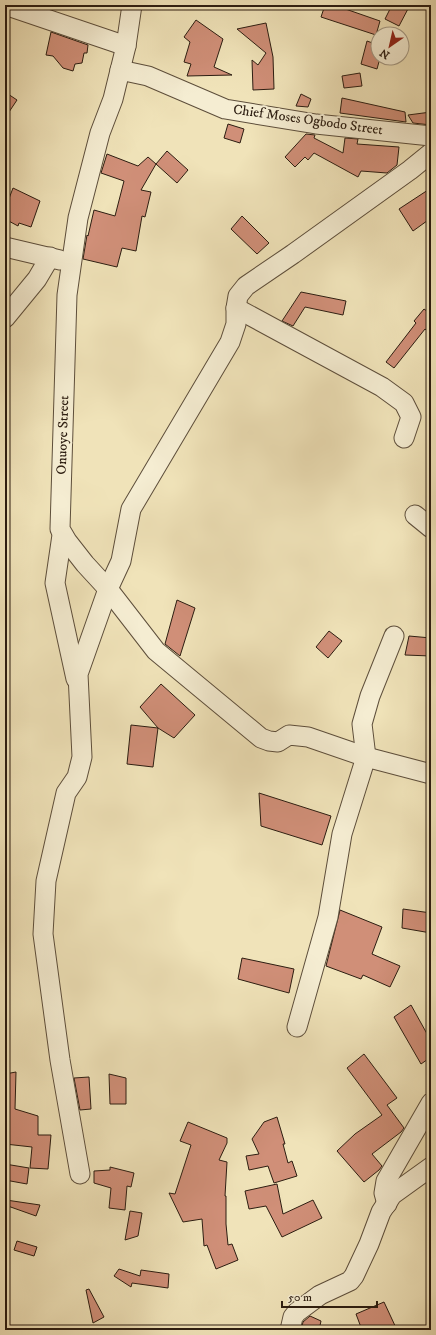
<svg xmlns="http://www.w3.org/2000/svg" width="436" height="1335" font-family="'IM FELL DW Pica',serif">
	<rect width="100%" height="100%" fill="#f0e3b9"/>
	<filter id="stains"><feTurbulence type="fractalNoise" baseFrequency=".005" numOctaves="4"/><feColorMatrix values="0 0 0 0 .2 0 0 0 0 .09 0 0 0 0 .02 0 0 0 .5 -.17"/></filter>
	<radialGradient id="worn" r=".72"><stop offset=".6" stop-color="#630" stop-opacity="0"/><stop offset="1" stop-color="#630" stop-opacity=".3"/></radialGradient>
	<g fill="#d08f78" stroke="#2c1d11">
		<polygon points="325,5 334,5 380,21 376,35 321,17"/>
		<polygon points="392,5 410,5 399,26 385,19"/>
		<polygon points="196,20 223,39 214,67 232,75 187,76 191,64 184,62 190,42 184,37"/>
		<polygon points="266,23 273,57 274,89 253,90 252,60 258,65 266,53 237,29"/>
		<polygon points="51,32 88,45 87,53 84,53 82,63 75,64 73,71 63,68 53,56 46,55"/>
		<polygon points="367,41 378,45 378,58 380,58 377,69 361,64"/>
		<polygon points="360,73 362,86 344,88 342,76"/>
		<polygon points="5,92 17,100 5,118"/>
		<polygon points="301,94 311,99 308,107 296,106"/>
		<polygon points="342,98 405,112 406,122 340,113"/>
		<polygon points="431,112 431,125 413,123 408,115"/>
		<polygon points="228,124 244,129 240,143 224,138"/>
		<polygon points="306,134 315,135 314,138 343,153 345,138 358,139 357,144 399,147 397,165 387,173 361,171 358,177 314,153 308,160 305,157 295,167 285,157"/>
		<polygon points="167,151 188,170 177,183 156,164"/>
		<polygon points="107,154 138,166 148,157 156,164 141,190 151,192 145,217 142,216 136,251 122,248 117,267 83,259 87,235 88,236 94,210 115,216 124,181 101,173"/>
		<polygon points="13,188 40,201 31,227 19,223 18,226 5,219 5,209"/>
		<polygon points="431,188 431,218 413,231 399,209"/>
		<polygon points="242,216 269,243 257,254 231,229"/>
		<polygon points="301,292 346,301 343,315 305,307 293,326 282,321"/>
		<polygon points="424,309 431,314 431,334 425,329 394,368 386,362 416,323 414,321"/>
		<polygon points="177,600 195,608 180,656 165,644"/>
		<polygon points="329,631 342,641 328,658 316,647"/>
		<polygon points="409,636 431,638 431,656 405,655"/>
		<polygon points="161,684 195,715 174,738 158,728 140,707"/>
		<polygon points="131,725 158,728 153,767 127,764"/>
		<polygon points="259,793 331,816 322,845 261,826"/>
		<polygon points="403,909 431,913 431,933 402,928"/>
		<polygon points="340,910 382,927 372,954 400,966 390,987 363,975 361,979 326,966"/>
		<polygon points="242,958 294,969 289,993 238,979"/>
		<polygon points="411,1005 431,1041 431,1057 421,1064 394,1017"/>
		<polygon points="364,1054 397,1098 387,1105 404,1128 401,1132 372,1154 382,1166 379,1170 364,1182 337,1151 355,1134 382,1115 347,1068"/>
		<polygon points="16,1072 15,1109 38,1116 38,1135 51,1135 48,1169 30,1168 32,1147 5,1144 5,1074"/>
		<polygon points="109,1074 126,1078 126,1104 110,1104"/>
		<polygon points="89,1077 91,1109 80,1110 74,1078"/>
		<polygon points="277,1117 285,1144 283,1144 288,1163 292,1161 297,1176 274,1183 268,1166 249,1170 246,1156 259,1154 252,1139 264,1122"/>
		<polygon points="188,1122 227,1138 227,1143 219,1160 227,1162 225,1196 226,1196 226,1224 228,1245 232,1244 238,1260 216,1269 207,1245 204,1246 202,1219 183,1222 169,1193 175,1194 191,1145 180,1141"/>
		<polygon points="5,1164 29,1168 27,1184 5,1180"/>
		<polygon points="110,1167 134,1173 131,1187 127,1186 125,1210 109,1208 111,1188 94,1183 94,1171 110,1170"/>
		<polygon points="277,1184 283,1214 313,1200 322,1218 282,1237 266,1206 249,1209 245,1191"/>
		<polygon points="6,1200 40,1205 36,1216 5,1205"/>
		<polygon points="130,1211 142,1213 138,1236 125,1240"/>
		<polygon points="17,1241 37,1247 34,1256 14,1250"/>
		<polygon points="119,1269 140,1276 141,1270 169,1274 168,1288 132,1283 131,1287 114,1276"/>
		<polygon points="89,1289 104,1317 93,1323 86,1290"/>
		<polygon points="384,1302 397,1330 362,1330 356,1314"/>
		<polygon points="310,1316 321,1321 319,1330 301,1330 303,1322"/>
	</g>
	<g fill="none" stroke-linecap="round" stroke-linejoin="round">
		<g stroke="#5d4e3b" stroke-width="21">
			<g id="minor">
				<polyline points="132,5 126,46 113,99 100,133 78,218 67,295 60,529 67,541 85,564 108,589 156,651 261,738 269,741 278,742 289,735 308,737 366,757 431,774"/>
				<polyline points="8,6 126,46"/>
				<polyline points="120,70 148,76 225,109 316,124 431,136"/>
				<polyline points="5,247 60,260"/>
				<polyline points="236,308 382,387 404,403 411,417 404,438"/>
				<polyline points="5,318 37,279 50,257"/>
				<polyline points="415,515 431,528"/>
				<polyline points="62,535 55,583 76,679"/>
				<polyline points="297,1027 328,917 342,834 366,757 362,724 370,696 394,636"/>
				<polyline points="80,1174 60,1060 43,934 46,881 66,793 77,777 82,757 78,674 108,589 121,561 131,509 230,342 236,324 236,308 238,296 246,286 293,254 410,170 431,153"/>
				<polyline points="387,1204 384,1193 386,1181 431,1103"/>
				<polyline points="290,1330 293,1317 297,1312 320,1295 350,1281 354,1276 369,1244 381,1212 392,1195 431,1167"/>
			</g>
		</g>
		<use href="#minor" stroke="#f5edd2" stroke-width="19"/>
	</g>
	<g text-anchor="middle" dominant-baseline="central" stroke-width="4" stroke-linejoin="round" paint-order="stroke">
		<g font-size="14" fill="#2c1d11" stroke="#f5edd2">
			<text transform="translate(308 120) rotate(8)">Chief Moses Ogbodo Street</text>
			<text transform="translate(63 435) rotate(-88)">Onuoye Street</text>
		</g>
	</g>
	<rect width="436" height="1335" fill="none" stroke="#f0e3b9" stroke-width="20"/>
	<rect x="6" y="6" width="424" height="1323" fill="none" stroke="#2c1d11" stroke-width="2"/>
	<rect x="10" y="10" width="416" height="1315" fill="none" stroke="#2c1d11"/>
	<g transform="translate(390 46) rotate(214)"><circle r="19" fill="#f5edd2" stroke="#a59a85"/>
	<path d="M0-3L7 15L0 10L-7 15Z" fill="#8f2418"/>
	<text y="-6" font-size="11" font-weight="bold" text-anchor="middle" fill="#2c1d11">N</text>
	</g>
	<path d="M282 1301v6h95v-6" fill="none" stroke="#2c1d11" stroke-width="2"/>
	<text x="288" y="1301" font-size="12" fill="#2c1d11" stroke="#f5edd2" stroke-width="3" paint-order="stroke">50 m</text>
	<rect width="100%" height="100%" filter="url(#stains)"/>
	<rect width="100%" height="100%" fill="url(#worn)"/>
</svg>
